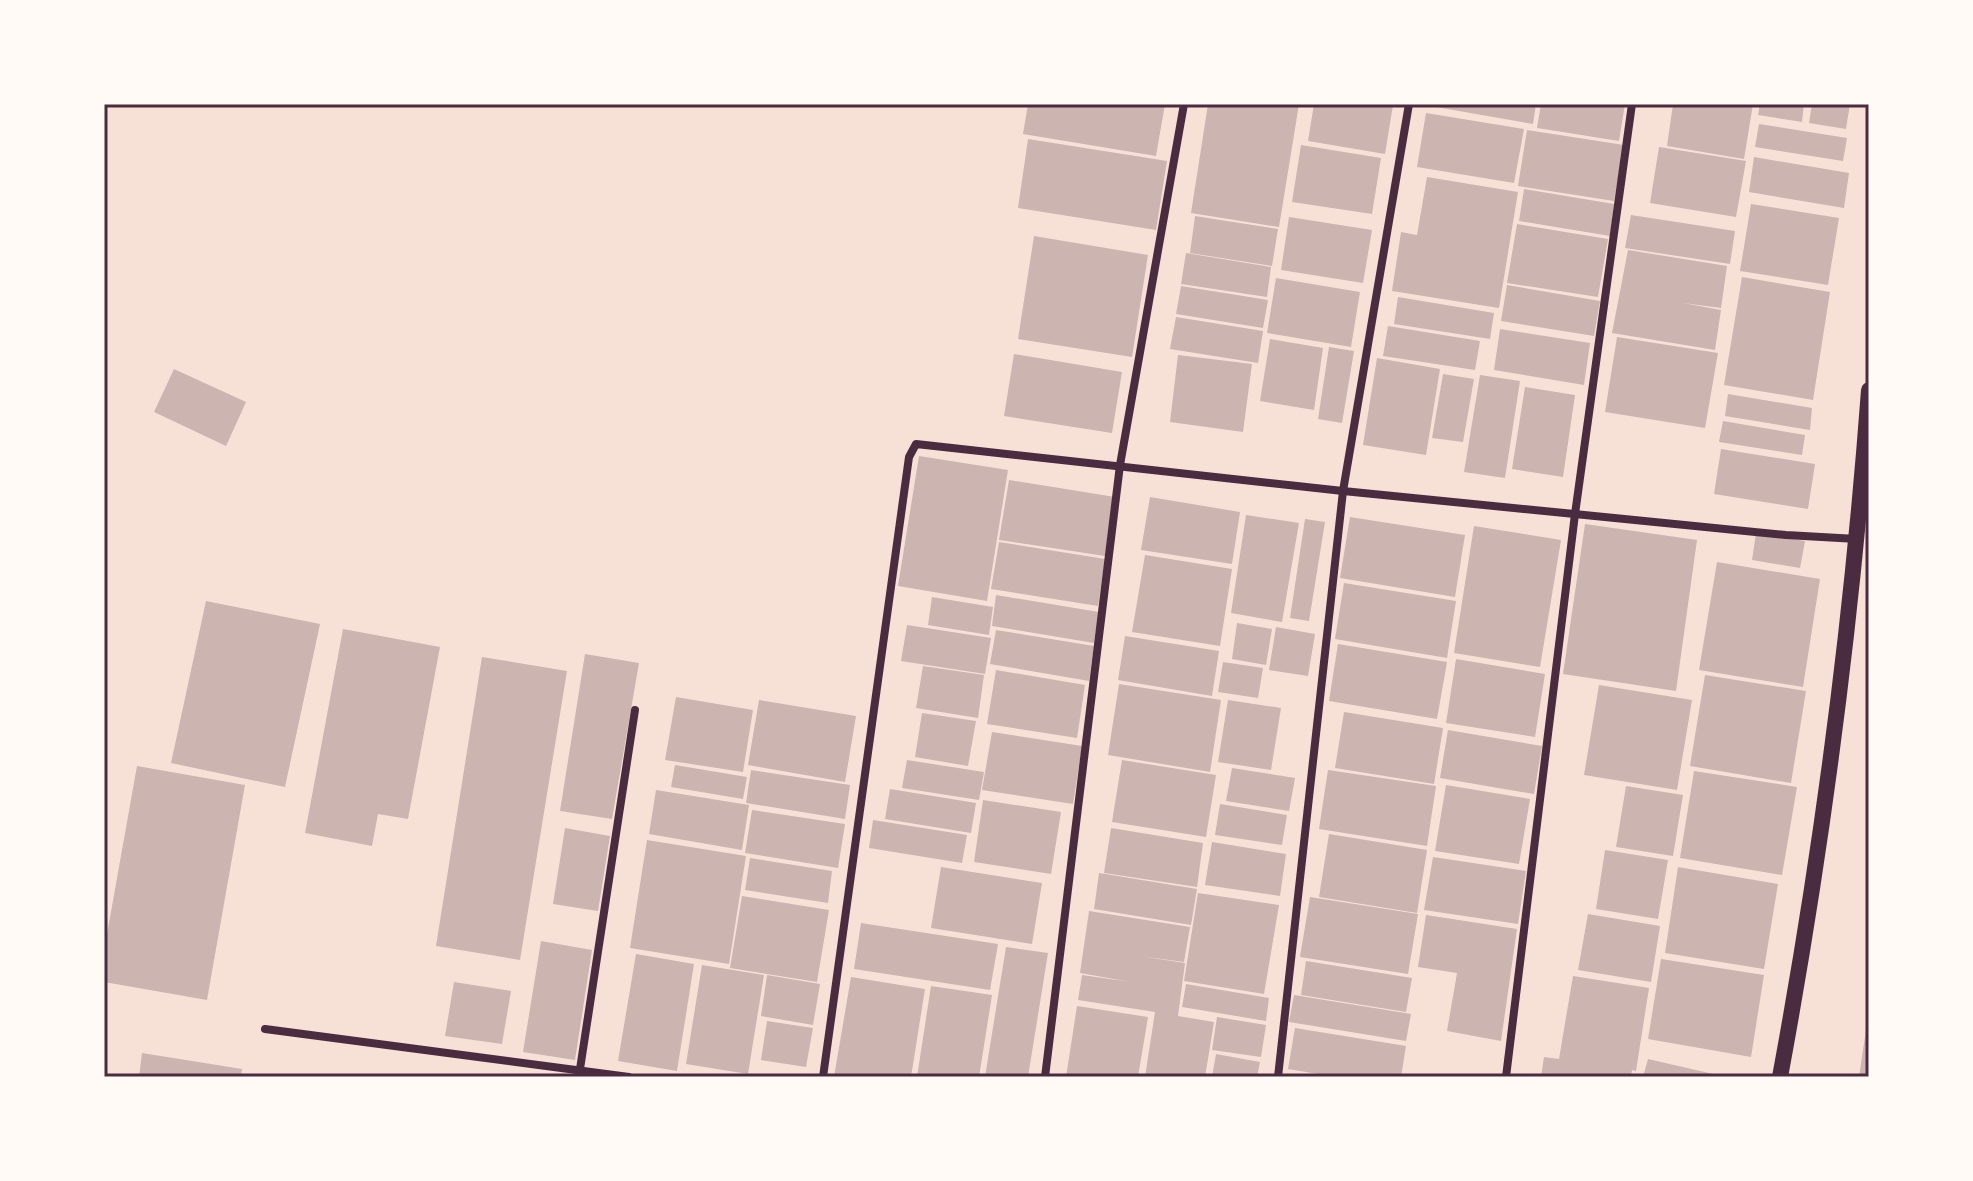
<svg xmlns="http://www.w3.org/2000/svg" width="1973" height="1181" font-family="'Open Sans',sans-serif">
	<rect width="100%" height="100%" fill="#f7e1d7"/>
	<g fill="#ccb4b1">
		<polygon points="1028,104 1165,104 1156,156 1023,134"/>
		<polygon points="1208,104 1299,104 1279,227 1191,213"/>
		<polygon points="1314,104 1393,105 1385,154 1308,141"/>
		<polygon points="1419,104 1536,104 1533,124"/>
		<polygon points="1541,104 1625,104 1619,141 1537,128"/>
		<polygon points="1673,104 1753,104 1744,159 1667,146"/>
		<polygon points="1760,104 1804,104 1802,122 1758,115"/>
		<polygon points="1812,104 1850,104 1846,129 1809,123"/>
		<polygon points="1426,113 1524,129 1514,183 1417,167"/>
		<polygon points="1759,124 1847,138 1843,161 1755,147"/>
		<polygon points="1527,130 1624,145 1614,201 1518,186"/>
		<polygon points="1028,139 1167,161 1156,230 1018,208"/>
		<polygon points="1301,145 1381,158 1372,214 1292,202"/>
		<polygon points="1659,147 1746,161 1736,217 1650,203"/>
		<polygon points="1754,157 1849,173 1844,208 1749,192"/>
		<polygon points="1427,177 1518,192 1499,308 1392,291 1401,232 1417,235"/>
		<polygon points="1524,189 1614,204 1610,236 1519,221"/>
		<polygon points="1751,204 1839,218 1828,285 1740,271"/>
		<polygon points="1631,215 1735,231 1730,264 1625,248"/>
		<polygon points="1195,216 1278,229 1272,266 1190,253"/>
		<polygon points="1289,217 1372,230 1363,283 1281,270"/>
		<polygon points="1517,224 1608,239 1598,297 1507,283"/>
		<polygon points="1034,236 1148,255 1132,357 1018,339"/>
		<polygon points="1628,250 1727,266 1721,308 1683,303 1721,310 1715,350 1612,333"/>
		<polygon points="1186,253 1271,267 1267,297 1181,284"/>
		<polygon points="1742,277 1830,292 1813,400 1724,385"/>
		<polygon points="1276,278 1360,292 1351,347 1267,333"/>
		<polygon points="1507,285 1600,301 1594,336 1501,321"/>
		<polygon points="1181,286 1268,300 1263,328 1176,314"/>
		<polygon points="1398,297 1494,313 1490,339 1394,324"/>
		<polygon points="1176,317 1263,331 1258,363 1170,349"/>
		<polygon points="1388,326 1480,341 1475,370 1383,356"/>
		<polygon points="1500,329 1590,343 1584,385 1494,370"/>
		<polygon points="1617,337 1718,353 1705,428 1605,412"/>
		<polygon points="1270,339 1323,348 1314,410 1260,401"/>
		<polygon points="1329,347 1354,351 1342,423 1318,419"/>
		<polygon points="1014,354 1122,372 1112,433 1004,416"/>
		<polygon points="1178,355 1252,364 1243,432 1170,422"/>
		<polygon points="1377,358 1440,369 1426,455 1363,445"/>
		<polygon points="174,369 246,402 226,446 154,412"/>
		<polygon points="1443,374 1474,379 1463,442 1432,438"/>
		<polygon points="1480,375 1520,381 1505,478 1464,472"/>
		<polygon points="1525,387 1575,395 1563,477 1512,469"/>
		<polygon points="1728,394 1812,408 1810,430 1725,416"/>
		<polygon points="1723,421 1805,435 1802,455 1719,442"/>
		<polygon points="1721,449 1815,464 1808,509 1714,494"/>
		<polygon points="919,456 1008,470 987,601 898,586"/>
		<polygon points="1009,480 1115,497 1105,556 999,540"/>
		<polygon points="1150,497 1240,512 1232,564 1141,550"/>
		<polygon points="1246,515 1299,523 1282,622 1231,613"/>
		<polygon points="1350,517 1465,535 1455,597 1340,578"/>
		<polygon points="1305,519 1325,522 1309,621 1290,618"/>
		<polygon points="1585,524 1697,540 1676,691 1563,674"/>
		<polygon points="1474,526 1561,540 1540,667 1454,653"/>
		<polygon points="1756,533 1805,541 1800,568 1752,560"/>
		<polygon points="999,542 1105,559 1098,606 991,589"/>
		<polygon points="1145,555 1232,569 1220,646 1132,632"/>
		<polygon points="1717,562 1820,579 1803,687 1699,670"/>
		<polygon points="1344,583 1456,601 1447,658 1335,639"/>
		<polygon points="996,595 1099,612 1094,643 992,626"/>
		<polygon points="932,597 993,607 989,635 928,625"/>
		<polygon points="206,601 320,624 285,787 171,763"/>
		<polygon points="1237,623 1272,629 1266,665 1232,659"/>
		<polygon points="907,625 991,638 985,674 901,661"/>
		<polygon points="1276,627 1315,634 1308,676 1269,670"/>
		<polygon points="343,629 440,647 408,819 378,814 372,846 305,833"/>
		<polygon points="996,630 1094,646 1089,681 990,664"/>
		<polygon points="1125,636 1219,651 1212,696 1118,680"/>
		<polygon points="1338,644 1447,662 1437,719 1329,701"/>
		<polygon points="585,654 639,663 612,819 560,811"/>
		<polygon points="482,657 567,671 520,960 436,946"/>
		<polygon points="1456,659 1545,674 1535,737 1446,723"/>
		<polygon points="1223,662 1263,668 1258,698 1218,692"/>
		<polygon points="923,666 984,675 978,718 916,708"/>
		<polygon points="996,670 1085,685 1077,738 987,724"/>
		<polygon points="1705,675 1806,691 1791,783 1690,766"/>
		<polygon points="1119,684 1221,700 1210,772 1108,755"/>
		<polygon points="1599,685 1692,700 1677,790 1584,775"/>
		<polygon points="676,697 753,710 743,772 665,760"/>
		<polygon points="759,700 856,716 845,782 748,765"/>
		<polygon points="1228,700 1281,708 1271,770 1218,762"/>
		<polygon points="1344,712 1443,728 1434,784 1335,768"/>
		<polygon points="922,713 976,721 968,766 915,757"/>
		<polygon points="1448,730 1542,746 1534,794 1440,778"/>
		<polygon points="992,732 1082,746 1073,804 982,790"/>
		<polygon points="907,760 984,772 979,800 902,788"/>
		<polygon points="1122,760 1216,775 1206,837 1112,822"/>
		<polygon points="675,765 747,777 743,799 671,787"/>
		<polygon points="137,766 245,785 207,1000 104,982 104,951"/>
		<polygon points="1232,768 1295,778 1289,811 1226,801"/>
		<polygon points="751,770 850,785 845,819 746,803"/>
		<polygon points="1328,770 1436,786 1427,846 1319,829"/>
		<polygon points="1694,771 1797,787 1782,875 1680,858"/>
		<polygon points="1446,785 1530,799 1519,864 1435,851"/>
		<polygon points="1626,786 1683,795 1673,856 1616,847"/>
		<polygon points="890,789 976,803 971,833 885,819"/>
		<polygon points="656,790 749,805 742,850 649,834"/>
		<polygon points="983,800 1061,812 1051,874 974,862"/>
		<polygon points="1220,804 1287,815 1282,845 1215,835"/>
		<polygon points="752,810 845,824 838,868 745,853"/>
		<polygon points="873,820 967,835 962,863 869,848"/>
		<polygon points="565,828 610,836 598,911 553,904"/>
		<polygon points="1111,828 1203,843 1197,887 1104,873"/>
		<polygon points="1329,834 1427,850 1417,913 1319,897"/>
		<polygon points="647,840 746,856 729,964 630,948"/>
		<polygon points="1212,842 1286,854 1280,896 1205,885"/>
		<polygon points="1605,850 1668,860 1658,919 1596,909"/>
		<polygon points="1433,857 1526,871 1518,924 1424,910"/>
		<polygon points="750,858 832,871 828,903 745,890"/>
		<polygon points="941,867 1042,883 1032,944 931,928"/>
		<polygon points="1678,867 1778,884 1764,969 1665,953"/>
		<polygon points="1099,873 1197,889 1191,925 1094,909"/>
		<polygon points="1198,893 1279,905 1264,994 1184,981"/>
		<polygon points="742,896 829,910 817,982 730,968"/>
		<polygon points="1310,897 1418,914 1408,974 1300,957"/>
		<polygon points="1089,911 1190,927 1184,962 1140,956 1185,963 1178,1016 1214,1022 1205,1077 1145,1077 1155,1012 1078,1000 1082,975 1131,982 1080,973"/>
		<polygon points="1588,914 1660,926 1651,982 1578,970"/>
		<polygon points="1426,915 1517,929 1501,1041 1447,1031 1457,973 1418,967"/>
		<polygon points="861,923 998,944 990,990 854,969"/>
		<polygon points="541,941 592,950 575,1060 523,1052"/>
		<polygon points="1006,947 1048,953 1028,1077 985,1077"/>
		<polygon points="636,954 694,964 677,1071 618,1061"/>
		<polygon points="1661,959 1764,975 1751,1057 1648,1039"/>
		<polygon points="1306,961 1412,978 1406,1012 1301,995"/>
		<polygon points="702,965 764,975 748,1074 686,1064"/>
		<polygon points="767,975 820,984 813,1025 761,1016"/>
		<polygon points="1573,976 1649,988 1636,1071 1632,1070 1631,1077 1541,1077 1544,1057 1559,1059"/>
		<polygon points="851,977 925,989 911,1077 834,1077"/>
		<polygon points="454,982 511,991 502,1044 445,1036"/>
		<polygon points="1186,984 1269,998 1266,1021 1182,1007"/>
		<polygon points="931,986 992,995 979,1077 917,1077"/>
		<polygon points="1294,995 1411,1014 1406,1041 1289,1022"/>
		<polygon points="1077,1006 1148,1017 1138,1077 1066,1077"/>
		<polygon points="1217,1017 1266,1025 1261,1057 1212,1050"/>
		<polygon points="767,1021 813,1028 806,1067 761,1060"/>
		<polygon points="1867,1023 1869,1077 1859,1077"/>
		<polygon points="1295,1028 1406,1046 1401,1077 1336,1077 1288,1069"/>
		<polygon points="142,1053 242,1069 241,1077 139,1077"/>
		<polygon points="1216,1054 1260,1062 1257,1077 1212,1077"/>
		<polygon points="1648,1059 1722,1076 1722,1077 1643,1077"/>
	</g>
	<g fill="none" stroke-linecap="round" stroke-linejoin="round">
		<g stroke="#4a2c40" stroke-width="8">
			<polyline points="265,1029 629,1077"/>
			<polyline points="580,1069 635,710"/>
			<polyline points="823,1077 909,457 916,444 1343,491 1786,535 1857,539"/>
			<polyline points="1045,1077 1120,465 1184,104"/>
			<polyline points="1278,1077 1343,491 1409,104"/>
			<polyline points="1506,1077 1575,514 1632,104"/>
		</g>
		<path stroke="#4a2c40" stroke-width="16" d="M1780 1077C1822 850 1852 620 1869 390"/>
	</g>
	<rect width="1973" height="1181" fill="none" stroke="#fffaf5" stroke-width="212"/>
	<rect x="106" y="106" width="1761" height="969" fill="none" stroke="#4a2c40" stroke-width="3"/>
</svg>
